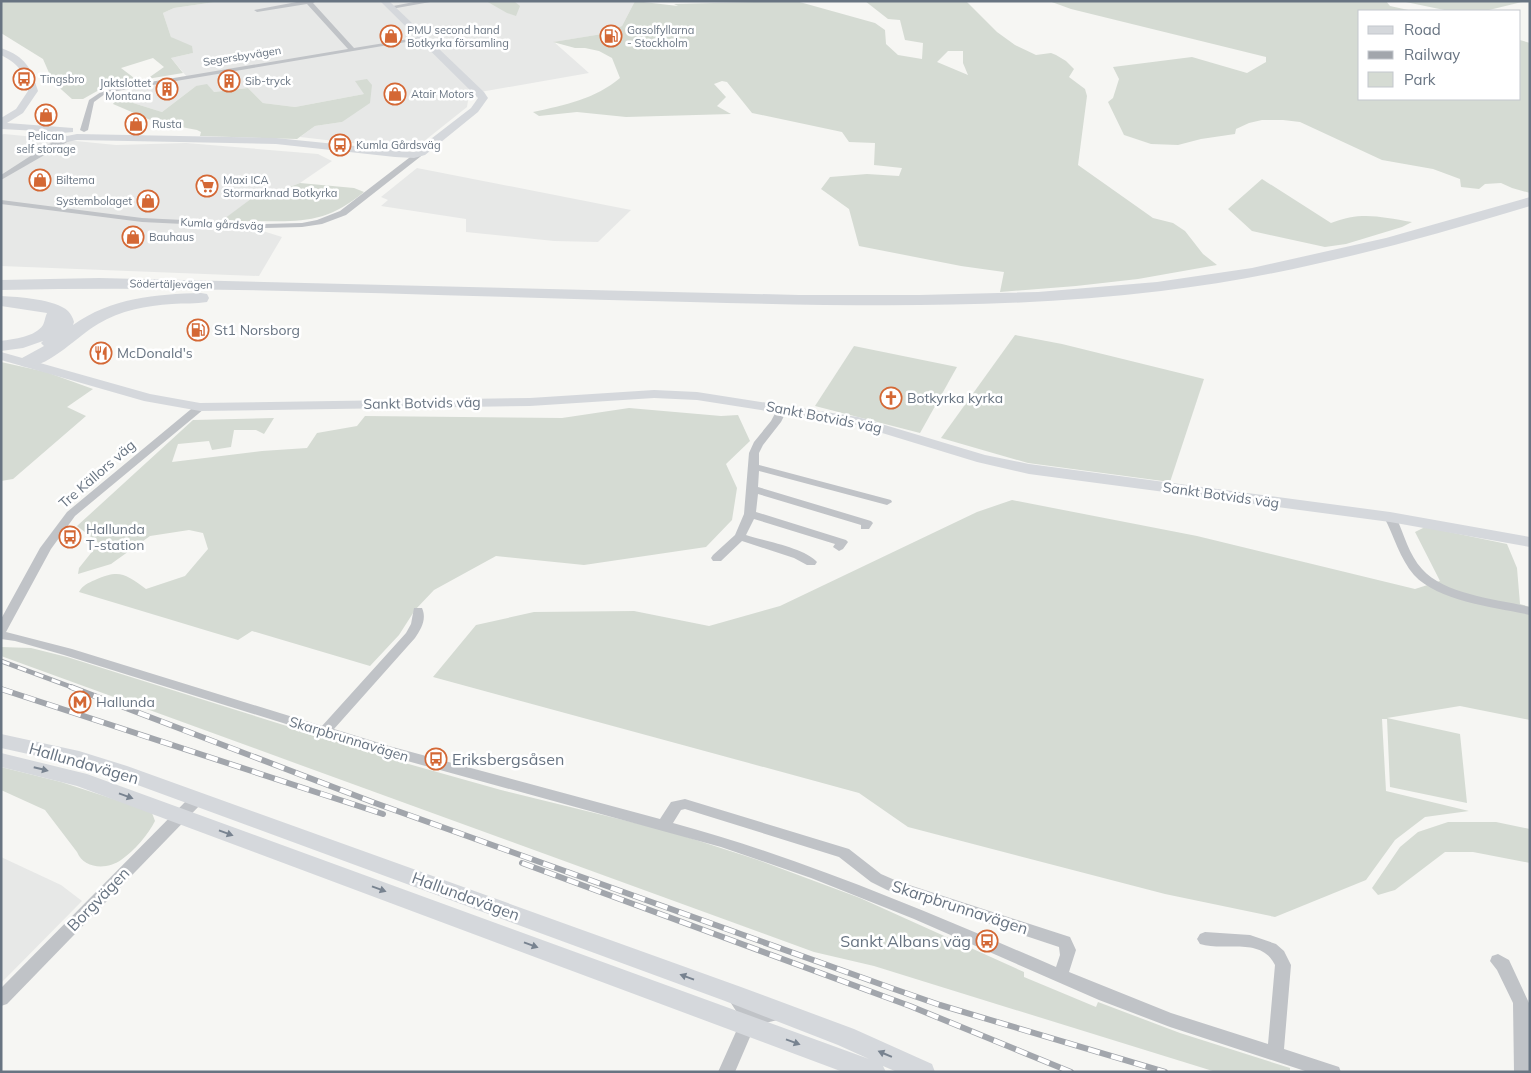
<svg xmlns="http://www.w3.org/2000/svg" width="1531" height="1073" font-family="Mulish,sans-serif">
	<rect width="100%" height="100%" fill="#f6f6f3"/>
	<g fill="#e7e8e7">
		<polygon points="222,1 635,1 622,26 602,34 554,42 589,73 469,94 467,107 418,146 396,148 300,137 315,126 342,122 364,94 295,107 263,103 248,88 214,92 196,86 162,112 117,98 142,85 187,77 171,58 193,53 171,37 163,13 174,8"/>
		<polygon points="4,134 116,145 186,143 318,154 332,161 300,183 266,196 252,198 225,219 282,237 259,276 1,266 1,135"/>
		<polygon points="417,168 631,210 598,242 554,241 466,232 466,219 381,206 388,200 381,197"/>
		<polygon points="1,857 61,885 82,901 1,983"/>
	</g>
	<g fill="#d5dbd3" fill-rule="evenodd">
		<polygon points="1,1 222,1 174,8 163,13 171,37 192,46 193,53 171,58 183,73 147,79 164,67 153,58 121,68 138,81 99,90 83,99 72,99 53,82 43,59 1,33"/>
		<polygon points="486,1 514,1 520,6 516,16 507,13"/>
		<path d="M635 1 678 6 674 4 796 1 875 23 885 30 886 44 898 55 922 59 923 43 905 40 900 20 888 19 865 1H966L997 32 1015 45 1036 55 1051 53 1056 55 1066 61 1074 69 1069 77 1085 89 1087 96 1078 165 1153 218 1173 223 1185 231 1203 254 1217 265 1138 279 1076 286 1000 292 1004 272 961 266 859 246 849 209 821 189 830 177 867 174 899 176 902 168 874 165 875 143 849 142 842 132 752 113 727 82 722 81 714 84 726 97 717 106 731 114 626 117 577 112 539 116 533 112C565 105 595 99 620 78L612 58 599 51 585 48H575L553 42 602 34 622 26ZM948 51H963V63L968 75 937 62Z"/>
		<polygon points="1049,1 1386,1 1390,6 1413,11 1360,11 1360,99 1520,99 1520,40 1530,43 1530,193 1512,188 1501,183 1485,184 1479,189 1461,187 1460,179 1433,169 1382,160 1300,122 1283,120 1262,120 1249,123 1236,129 1235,134 1201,139 1178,145 1151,144 1124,135 1108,102 1113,98 1119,79 1113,67 1192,57 1247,73 1266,62 1266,57 1071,9"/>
		<polygon points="1401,1 1526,1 1489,10 1449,11"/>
		<polygon points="367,79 372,85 370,103 342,122 315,126 297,139 200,136 201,132 197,130 155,122 113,104 117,98 162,112 196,86 207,84 214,92 248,88 263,103 295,107 364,94 355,81"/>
		<path d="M1262 179 1331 223C1362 211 1380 217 1412 222L1402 227 1346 244 1325 247 1252 231 1228 209Z"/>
		<path d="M300 183 354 188 364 192C328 222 303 222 259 221 248 221 235 222 224 219L252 198 266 196Z"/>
		<polygon points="1015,335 1062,344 1204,379 1170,482 1028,463 941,438"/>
		<polygon points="854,346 957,367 920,433 815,406"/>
		<polygon points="1,362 46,372 93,389 67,407 86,416 13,479 1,481"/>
		<path d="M629 408 721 416 738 415 750 441 726 464 737 488 732 520 706 547 584 565 496 556 434 590 415 610 399 635 370 666 252 631 238 640 79 592C83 585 88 583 95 580 120 569 125 574 146 589L185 576 208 549 203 533 189 530 150 536 111 564 78 574 79 568 99 543 77 526 193 420 274 418 264 434 256 430H234L231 447 212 450 209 441 178 444 172 462 262 451 307 448 317 433 357 426 365 416 562 418Z"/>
		<polygon points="1012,500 1197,536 1415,589 1440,581 1415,532 1425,527 1507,544 1517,568 1520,604 1530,607 1530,720 1460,706 1387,718 1460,734 1467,803 1390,787 1387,719 1382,719 1386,791 1469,811 1425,817 1395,840 1366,880 1275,917 1165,894 908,827 859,793 433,677 476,625 534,612 634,611 709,626 780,606 977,512"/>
		<polygon points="1,647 31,648 67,657 405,763 501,790 668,831 755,859 860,898 1024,972 1024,977 1096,1007 1098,1002 1180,1033 1290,1068 1290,1072 1216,1072 874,966 814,952 1,656"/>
		<path d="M1 767 61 782 144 809 152 813 155 821C148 835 135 850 121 860 107 870 84 869 77 852L45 810 1 790Z"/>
		<polygon points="1448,822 1496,822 1530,829 1530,863 1473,852 1445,852 1395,890 1378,895 1372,888 1400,847 1418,832"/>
	</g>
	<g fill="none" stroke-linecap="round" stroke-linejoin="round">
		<g fill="#c0c3c7" fill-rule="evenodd">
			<polygon points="302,1 317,1 313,3 354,48 421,37 424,39 117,91 105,94 94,102 88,130 84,132 80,130 89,100 101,92 114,88 348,49 307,4 257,12 254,10"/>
			<polygon points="419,1 436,1 391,9 388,7"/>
			<polygon points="67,136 74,138 1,180 1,175 49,144"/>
			<polygon points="418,151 425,153 346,215 322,224 302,227 265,228 142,222 1,204 1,200 142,218 265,224 302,223 317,220 340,211"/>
			<path d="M200 404 204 405 205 407 204 409 75 516 51 549 6 632 72 649 322 726 406 633 411 624 414 608H422C427 619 421 629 415 638L334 729 389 746 660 819 671 802 685 799 849 849 881 874 897 881 1070 937 1076 950 1069 972 1171 1013 1268 1044 1275 965C1261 936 1224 952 1200 944L1197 939 1200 934 1205 932 1250 935 1276 944 1284 951 1291 965 1284 1049 1339 1067 1341 1072H1308L1170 1027 1099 1000 914 919 811 878 721 847 389 756 64 655 15 641 1 639V619L40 548 67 512 196 405ZM685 809 839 857 871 882 887 890 1059 947 1060 955 1056 967C930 913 805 859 673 823L681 810Z"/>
			<path d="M783 405 788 408 781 422 763 445 759 453V465L891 500 892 502 887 505 759 471 758 487 871 521 873 523 869 529H861V525L758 494 756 512 846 540 848 542 843 549 839 551 833 547 835 544 754 519 746 535C764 541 805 548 817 562L815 565H807L794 558 742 541 721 561H713L711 558 713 555 735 535 744 514 749 453 754 442 771 421 779 406Z"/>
			<path d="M1390 514 1396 517C1404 534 1409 555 1422 569 1445 595 1497 599 1530 607V615C1495 607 1439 602 1414 575 1400 559 1394 536 1384 517Z"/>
			<polygon points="197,794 202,795 204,799 202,803 7,1004 1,1006 1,988 192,795"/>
			<polygon points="1498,954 1509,960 1529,1003 1530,1072 1514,1072 1513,1003 1497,970 1490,961 1492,956"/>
			<polygon points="735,990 741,992 754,1012 780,1006 786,1008 788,1013 786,1018 761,1024 753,1030 735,1072 718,1072 739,1025 740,1017 727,997 729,992"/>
		</g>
		<g fill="#d5d8dc" fill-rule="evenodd">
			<path d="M380 1H389L484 92 488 98 478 112 425 155 414 158 395 157 276 144 77 140 67 142 55 139 54 135 57 132 1 129V118L16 109 28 91C22 70 21 66 1 55V48C26 57 31 68 38 91L23 113 7 123 73 128V132L62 133 67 136 77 134 276 138 414 152 471 108 478 98Z"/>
			<polygon points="1,352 150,394 200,403 530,398 654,390 697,392 858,417 985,455 1029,464 1390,512 1530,537 1530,547 1390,522 1029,474 977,462 856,425 697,400 654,398 530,406 200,411 144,401 1,360"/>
			<polygon points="1,734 79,751 127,766 741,987 854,1029 932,1064 935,1072 897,1072 883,1066 886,1072 843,1072 77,786 1,767 1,753 87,774 869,1059 838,1045 725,1001 113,776 78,765 1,748"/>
		</g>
		<g fill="#d5d8dc" fill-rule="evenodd">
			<path d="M1530 197V206C1409 243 1287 276 1161 291 1005 310 847 306 690 302 460 297 231 285 1 290V280L99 278 799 295H919L1038 292 1157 282 1252 268 1386 238Z"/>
			<path d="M201 293 207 294 209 298 207 302C196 304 184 303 172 304 146 306 121 310 98 324 78 335 45 372 22 366L19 362 22 358 44 346 41 343 43 341 23 348 1 351V341C14 339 35 337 43 325 45 321 45 317 47 313L1 306V296C19 297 55 299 68 311 71 314 73 318 74 322L73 325C111 298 156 294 201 293Z"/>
		</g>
		<g stroke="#a2a6ac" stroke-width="5">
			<polyline id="rail-far1" points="1,661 74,688"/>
		</g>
		<g stroke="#a2a6ac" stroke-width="6">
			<g id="rail">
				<polyline points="71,687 375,803 894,989 940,1005 1165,1072"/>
				<polyline points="1,689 383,814"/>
				<polyline points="522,863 910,1006 1071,1072"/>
			</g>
		</g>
		<use href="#rail-far1" stroke="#fff" stroke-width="3" stroke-dasharray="9" stroke-linecap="butt"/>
		<use href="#rail" stroke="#fff" stroke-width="4.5" stroke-dasharray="12" stroke-linecap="butt"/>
	</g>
	<defs><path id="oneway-solid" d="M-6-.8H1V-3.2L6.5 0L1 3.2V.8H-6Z" transform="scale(1.25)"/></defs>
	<g fill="#788390">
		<use href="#oneway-solid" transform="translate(41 769) rotate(14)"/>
		<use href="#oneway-solid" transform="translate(126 796) rotate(20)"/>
		<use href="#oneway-solid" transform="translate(226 833) rotate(20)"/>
		<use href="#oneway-solid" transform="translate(379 889) rotate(20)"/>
		<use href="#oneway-solid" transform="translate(531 945) rotate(20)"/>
		<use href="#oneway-solid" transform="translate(687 977) rotate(-160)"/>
		<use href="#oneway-solid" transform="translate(793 1042) rotate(20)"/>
		<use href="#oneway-solid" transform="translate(885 1054) rotate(-157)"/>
	</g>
	<defs>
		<g id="shop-ring" transform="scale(1.125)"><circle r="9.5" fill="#fff" stroke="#d46835" stroke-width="1.5"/><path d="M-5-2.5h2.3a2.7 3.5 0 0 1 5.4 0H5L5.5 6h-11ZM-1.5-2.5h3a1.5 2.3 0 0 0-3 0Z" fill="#d46835"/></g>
		<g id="fuel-ring" transform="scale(1.125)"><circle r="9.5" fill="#fff" stroke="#d46835" stroke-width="1.5"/><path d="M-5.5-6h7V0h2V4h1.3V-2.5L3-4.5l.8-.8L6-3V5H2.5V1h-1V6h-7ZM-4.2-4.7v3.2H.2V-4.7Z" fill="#d46835"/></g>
		<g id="bus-ring" transform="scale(1.125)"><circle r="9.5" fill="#fff" stroke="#d46835" stroke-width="1.5"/><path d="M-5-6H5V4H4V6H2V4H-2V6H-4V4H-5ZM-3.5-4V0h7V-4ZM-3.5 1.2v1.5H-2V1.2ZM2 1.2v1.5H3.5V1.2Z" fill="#d46835"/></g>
		<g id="building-ring" transform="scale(1.125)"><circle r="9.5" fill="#fff" stroke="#d46835" stroke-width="1.5"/><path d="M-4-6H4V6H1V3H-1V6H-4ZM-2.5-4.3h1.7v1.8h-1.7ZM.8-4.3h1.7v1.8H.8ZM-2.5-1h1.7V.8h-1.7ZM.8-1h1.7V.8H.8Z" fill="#d46835"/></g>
		<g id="supermarket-ring" transform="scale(1.125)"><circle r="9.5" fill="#fff" stroke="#d46835" stroke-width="1.5"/><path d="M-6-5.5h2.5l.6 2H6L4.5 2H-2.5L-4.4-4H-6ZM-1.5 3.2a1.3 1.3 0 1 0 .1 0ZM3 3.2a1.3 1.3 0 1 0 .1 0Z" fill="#d46835"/></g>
		<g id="restaurant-ring" transform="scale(1.125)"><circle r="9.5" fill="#fff" stroke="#d46835" stroke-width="1.5"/><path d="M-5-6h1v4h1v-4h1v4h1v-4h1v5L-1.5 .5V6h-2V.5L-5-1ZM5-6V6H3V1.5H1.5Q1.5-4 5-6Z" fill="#d46835"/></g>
		<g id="church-ring" transform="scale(1.125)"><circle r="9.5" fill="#fff" stroke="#d46835" stroke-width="1.5"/><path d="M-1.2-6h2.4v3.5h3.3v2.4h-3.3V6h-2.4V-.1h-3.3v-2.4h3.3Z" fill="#d46835"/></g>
		<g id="metro-ring" transform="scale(1.125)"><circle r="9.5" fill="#fff" stroke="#d46835" stroke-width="1.5"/><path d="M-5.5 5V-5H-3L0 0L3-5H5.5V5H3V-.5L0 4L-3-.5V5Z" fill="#d46835"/></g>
	</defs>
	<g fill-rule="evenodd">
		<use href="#shop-ring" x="391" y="36"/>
		<use href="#fuel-ring" x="611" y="36"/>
		<use href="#bus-ring" x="24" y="79"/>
		<use href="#building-ring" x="229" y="81"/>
		<use href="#building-ring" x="167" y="89"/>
		<use href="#shop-ring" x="395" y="94"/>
		<use href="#shop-ring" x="46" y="115"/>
		<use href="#shop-ring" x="136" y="124"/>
		<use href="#bus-ring" x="340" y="145"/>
		<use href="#shop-ring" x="40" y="180"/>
		<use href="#supermarket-ring" x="207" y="186"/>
		<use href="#shop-ring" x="148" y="201"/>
		<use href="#shop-ring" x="133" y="237"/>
		<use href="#fuel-ring" x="198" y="330"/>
		<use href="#restaurant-ring" x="101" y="353"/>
		<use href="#church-ring" x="891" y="398"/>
		<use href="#bus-ring" x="70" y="537"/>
		<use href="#metro-ring" x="80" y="702"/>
		<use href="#bus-ring" x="436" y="759"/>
		<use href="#bus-ring" x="987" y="941"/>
	</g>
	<g text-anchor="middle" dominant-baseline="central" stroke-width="5" stroke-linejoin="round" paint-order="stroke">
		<g font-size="11" fill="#687482" stroke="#fff" text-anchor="start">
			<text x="407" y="30">PMU second hand<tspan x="407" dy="13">Botkyrka församling</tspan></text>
			<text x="627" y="30">Gasolfyllarna<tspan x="627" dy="13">- Stockholm</tspan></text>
			<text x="40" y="79">Tingsbro</text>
			<text x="245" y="81">Sib-tryck</text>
			<text x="151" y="83" text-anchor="end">Jaktslottet<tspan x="151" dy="13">Montana</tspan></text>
			<text x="411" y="94">Atair Motors</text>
			<text x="152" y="124">Rusta</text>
			<text x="46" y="136" text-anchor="middle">Pelican<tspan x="46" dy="13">self storage</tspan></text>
			<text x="356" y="145">Kumla Gårdsväg</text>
			<text x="56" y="180">Biltema</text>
			<text x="223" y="180">Maxi ICA<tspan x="223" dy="13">Stormarknad Botkyrka</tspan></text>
			<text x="132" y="201" text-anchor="end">Systembolaget</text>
			<text x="149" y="237">Bauhaus</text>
		</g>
		<g font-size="11" fill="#687482" stroke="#fff">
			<text transform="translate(242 56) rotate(-9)">Segersbyvägen</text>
			<text transform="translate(222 224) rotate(3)">Kumla gårdsväg</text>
			<text transform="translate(171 284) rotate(1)">Södertäljevägen</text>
		</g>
		<g font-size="14" fill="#687482" stroke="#fff" text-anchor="start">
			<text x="214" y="330">St1 Norsborg</text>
			<text x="117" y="353">McDonald's</text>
			<text x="907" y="398">Botkyrka kyrka</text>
			<text x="86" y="529">Hallunda<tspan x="86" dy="16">T-station</tspan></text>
			<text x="96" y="702">Hallunda</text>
		</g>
		<g font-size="14" fill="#687482" stroke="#fff">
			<text transform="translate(422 403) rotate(-1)">Sankt Botvids väg</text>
			<text transform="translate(824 417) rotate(11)">Sankt Botvids väg</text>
			<text transform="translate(97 474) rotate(-41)">Tre Källors väg</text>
			<text transform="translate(1221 495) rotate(8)">Sankt Botvids väg</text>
			<text transform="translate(349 739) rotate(17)">Skarpbrunnavägen</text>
		</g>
		<g font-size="16" fill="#687482" stroke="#fff" text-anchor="start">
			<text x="452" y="759">Eriksbergsåsen</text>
			<text x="971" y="941" text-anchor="end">Sankt Albans väg</text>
		</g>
		<g font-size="16" fill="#687482" stroke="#fff">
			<text transform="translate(84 763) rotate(16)">Hallundavägen</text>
			<text transform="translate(466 896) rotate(20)">Hallundavägen</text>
			<text transform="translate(98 899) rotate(-46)">Borgvägen</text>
			<text transform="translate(960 907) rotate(18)">Skarpbrunnavägen</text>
		</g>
	</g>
	<rect width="1531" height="1073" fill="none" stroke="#687482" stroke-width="5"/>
	<rect x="1358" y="10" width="162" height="90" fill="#ffffff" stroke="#c3c7cd"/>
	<rect x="1368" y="26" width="25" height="8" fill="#d5d8dc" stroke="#c3c7cd"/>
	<text x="1404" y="35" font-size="15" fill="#687482">Road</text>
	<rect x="1368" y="51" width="25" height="8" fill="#a2a6ac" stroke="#c3c7cd"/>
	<text x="1404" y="60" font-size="15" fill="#687482">Railway</text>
	<rect x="1368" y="72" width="25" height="15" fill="#d5dbd3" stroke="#c3c7cd"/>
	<text x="1404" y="85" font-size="15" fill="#687482">Park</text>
</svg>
